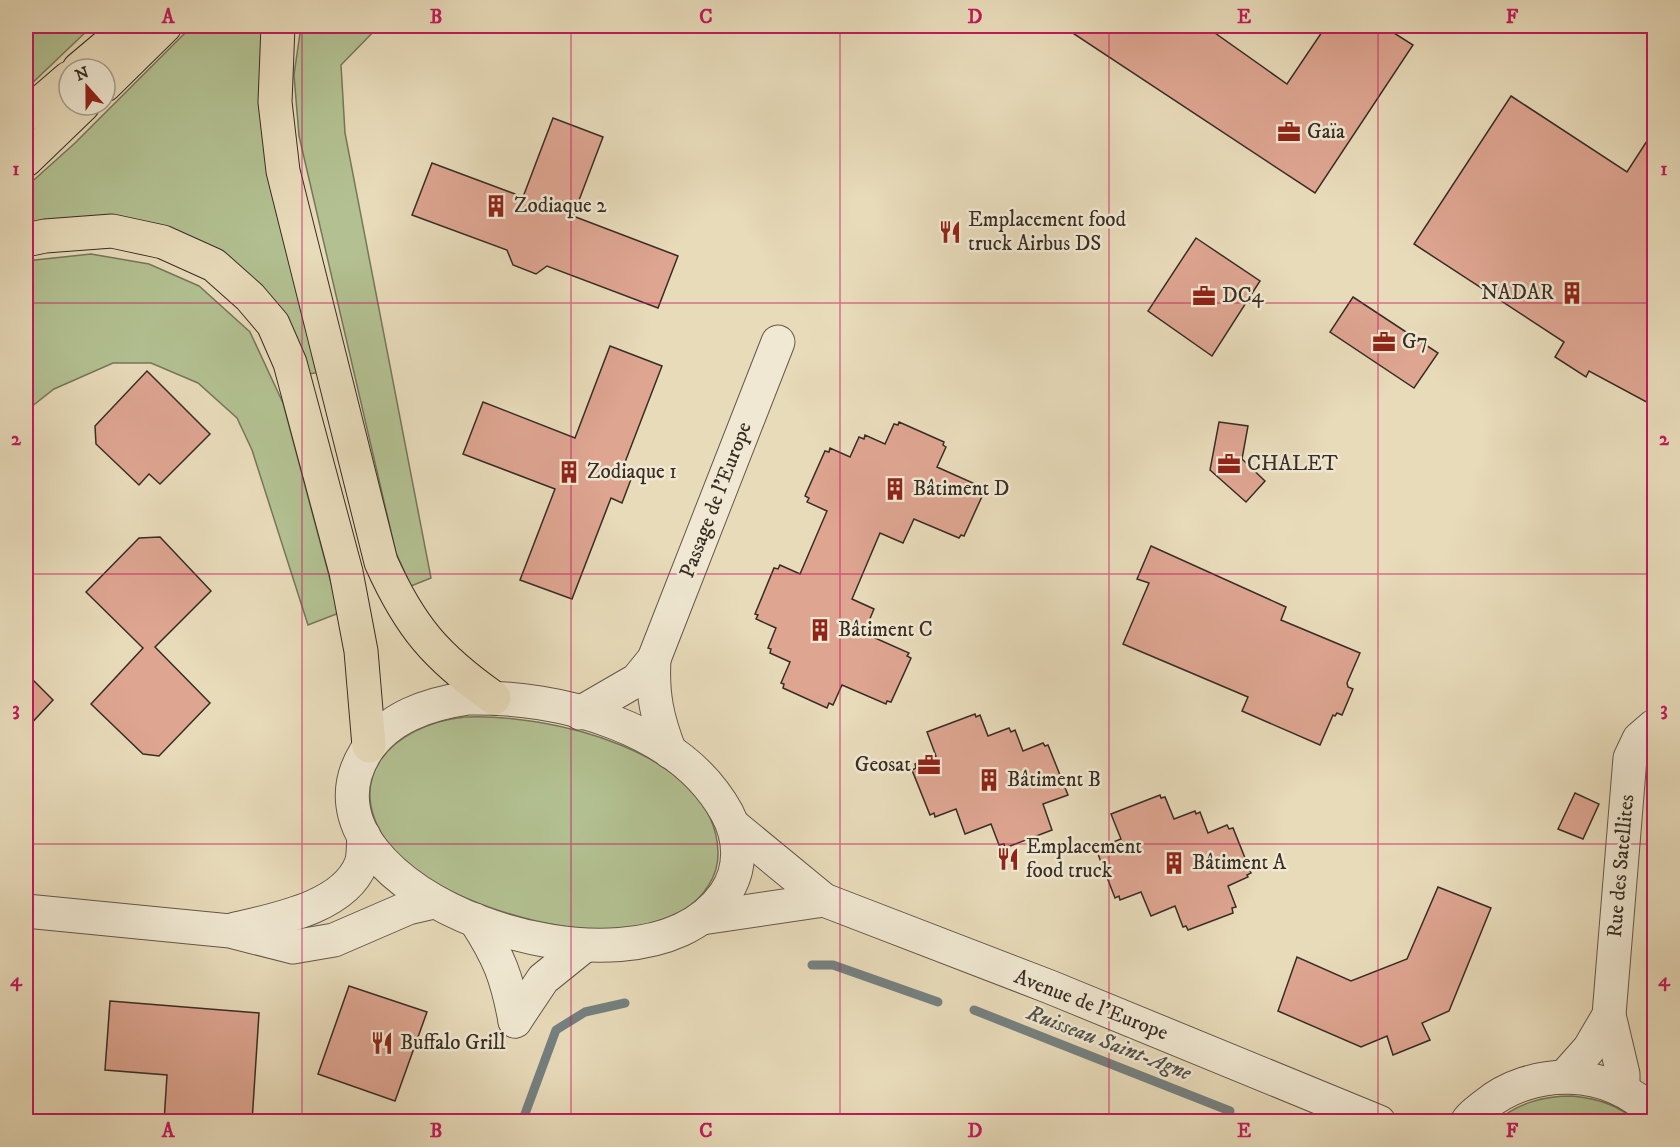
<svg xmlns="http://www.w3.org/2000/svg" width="1680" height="1147" font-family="'IM FELL DW Pica',serif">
	<rect width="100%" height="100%" fill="#e8dbba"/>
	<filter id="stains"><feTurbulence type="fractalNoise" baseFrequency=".00333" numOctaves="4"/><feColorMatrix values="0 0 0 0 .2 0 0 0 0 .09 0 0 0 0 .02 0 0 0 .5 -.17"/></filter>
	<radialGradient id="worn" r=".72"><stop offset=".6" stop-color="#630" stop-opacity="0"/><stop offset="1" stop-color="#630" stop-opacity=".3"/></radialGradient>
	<g fill="#b3c192" stroke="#76775c" stroke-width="1.5">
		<polygon points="26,26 92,26 26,89"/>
		<polygon points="192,26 266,26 322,372 308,374 243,275 26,225 26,187 75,143"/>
		<polygon points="301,26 379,26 341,65 345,133 431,578 411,586 396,553 299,136 294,75"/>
		<polygon points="91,254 149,264 199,286 250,332 283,403 339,613 308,625 252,450 237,418 198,383 151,363 113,363 54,389 26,411 26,261"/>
		<path d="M465 717C544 713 715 750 718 852 719 876 703 899 682 911 664 920 642 927 622 929 561 937 431 898 392 849 338 780 391 725 465 717Z"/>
		<path d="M1572 1096C1596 1098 1619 1105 1637 1122H1495C1519 1103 1542 1096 1572 1096Z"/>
	</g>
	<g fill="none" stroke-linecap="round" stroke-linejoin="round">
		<g stroke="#758080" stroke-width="9">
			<polyline points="812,965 833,965 938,1002"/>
			<polyline points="974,1010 1230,1111"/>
			<polyline points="522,1122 556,1030 585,1012 625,1003"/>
		</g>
	</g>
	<g fill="#dea591" stroke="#382d25" stroke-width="1.5">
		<polygon points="1062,26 1205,26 1287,84 1326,26 1383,26 1413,45 1315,193"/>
		<polygon points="1511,96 1627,172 1654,130 1654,406 1589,371 1586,377 1555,357 1564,342 1414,244"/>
		<polygon points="553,118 603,137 573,216 678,256 658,308 547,266 536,274 513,265 507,250 412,215 432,163 523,197"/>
		<polygon points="1196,238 1260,281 1212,356 1148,311"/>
		<polygon points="1353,297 1438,353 1414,388 1330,332"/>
		<polygon points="610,346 662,366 622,470 633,474 622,503 611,498 572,599 520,580 555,489 463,454 483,402 575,438"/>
		<polygon points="147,371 210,434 160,484 149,474 139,485 96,444 95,426"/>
		<polygon points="899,422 944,442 943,445 946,447 937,467 982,487 980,490 984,492 964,536 961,535 959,538 914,519 903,543 880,533 852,599 874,609 864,633 909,653 907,656 911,658 891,702 887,701 886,704 842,685 833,705 829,703 827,708 783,688 784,684 781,683 790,662 770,653 771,649 768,648 776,628 756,619 758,615 755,614 774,568 778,569 780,565 800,574 827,511 807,502 809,498 805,496 825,451 829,452 830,448 850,457 859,437 864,439 865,435 885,444 894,424 898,425"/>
		<polygon points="1219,422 1248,426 1242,459 1265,481 1246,502 1210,470"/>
		<polygon points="160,537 211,591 155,647 210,703 159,756 143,754 91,704 143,648 86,592 139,538"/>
		<polygon points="1151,546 1286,607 1281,620 1360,653 1347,683 1348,687 1353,689 1342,715 1337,713 1335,716 1333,715 1320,745 1242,711 1248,697 1123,644 1149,583 1137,579"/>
		<polygon points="26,673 53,700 26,729"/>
		<polygon points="975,714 976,717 980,715 988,736 1009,728 1011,732 1015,730 1023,751 1043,743 1045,746 1048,745 1068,795 1043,804 1052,830 1005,848 1004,844 999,845 991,824 965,834 956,809 935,817 934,813 930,815 912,770 916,768 915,764 936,756 927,732"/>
		<polygon points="1575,793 1599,804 1583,839 1558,829"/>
		<polygon points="1160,795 1161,798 1165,797 1174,819 1195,811 1196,814 1200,812 1208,833 1227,825 1229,829 1233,828 1251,873 1247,875 1248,877 1228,886 1236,907 1232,908 1233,913 1188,930 1186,926 1183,927 1175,906 1151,916 1141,892 1120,900 1119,896 1115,898 1096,849 1121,839 1111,814"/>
		<polygon points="1438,887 1491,908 1449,1011 1422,1023 1430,1040 1393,1055 1387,1036 1361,1047 1278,1011 1297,957 1351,981 1407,959"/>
		<polygon points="349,986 427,1012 395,1101 318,1074"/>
		<polygon points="110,1001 259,1013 252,1122 164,1122 167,1075 105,1070"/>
	</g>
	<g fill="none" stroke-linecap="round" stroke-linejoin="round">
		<g stroke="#64584a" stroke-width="35">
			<g id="minor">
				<path d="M654 659C652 695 657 718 670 752"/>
				<path d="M468 698C560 696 680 727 727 813 741 839 742 869 725 894 637 1020 281 891 365 753 387 717 428 704 468 698Z"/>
				<polyline points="580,713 637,680 654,659 778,342"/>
				<polyline points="734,826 824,900 1050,987 1379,1122"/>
				<polyline points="26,911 230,931 293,947 334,940 408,908 434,902"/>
				<polyline points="702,918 824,900"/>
				<path d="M475 920C499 957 507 977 515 1021"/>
				<path d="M232 930C273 920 344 908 361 864 364 856 363 845 364 836"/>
				<polyline points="515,1021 543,979 584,946"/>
				<polyline points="1565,1076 1589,1049 1609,1015"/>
				<polyline points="1623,1090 1623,1074 1609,1015 1630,758 1639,739 1654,726"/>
				<path d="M1467 1122C1471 1115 1478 1111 1484 1106 1532 1066 1610 1067 1654 1114"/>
			</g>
		</g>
		<g stroke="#382d25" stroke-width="35">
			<g id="major">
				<path d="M278 26 275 102 283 171 381 562C410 627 436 657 494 698"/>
				<polyline points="79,69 130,26"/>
				<polyline points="105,85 165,26"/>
				<polyline points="26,115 69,78"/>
				<polyline points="26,160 83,105"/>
				<polyline points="26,240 45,236 112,231 163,242 214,265 250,297 273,324 290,363 346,572 361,651 369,746"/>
			</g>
		</g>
		<use href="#minor" stroke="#f0e8d2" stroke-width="33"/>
		<use href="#major" stroke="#e8dbba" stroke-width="33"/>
	</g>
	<path fill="none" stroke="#c2185b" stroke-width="1.5" stroke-opacity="0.55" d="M302 26V1122M571 26V1122M840 26V1122M1109 26V1122M1378 26V1122M26 303H1654M26 574H1654M26 844H1654"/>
	<defs>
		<g id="office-bare" transform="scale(1.8)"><path d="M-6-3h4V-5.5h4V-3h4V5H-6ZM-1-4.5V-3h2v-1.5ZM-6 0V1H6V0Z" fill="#8f2418" stroke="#f0e8d2" stroke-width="2.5" paint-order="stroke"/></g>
		<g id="building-bare" transform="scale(1.8)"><path d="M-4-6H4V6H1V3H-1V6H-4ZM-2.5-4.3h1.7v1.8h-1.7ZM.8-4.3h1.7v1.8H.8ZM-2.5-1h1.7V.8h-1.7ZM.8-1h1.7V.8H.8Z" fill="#8f2418" stroke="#f0e8d2" stroke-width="2.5" paint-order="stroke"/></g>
		<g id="restaurant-bare" transform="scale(1.8)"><path d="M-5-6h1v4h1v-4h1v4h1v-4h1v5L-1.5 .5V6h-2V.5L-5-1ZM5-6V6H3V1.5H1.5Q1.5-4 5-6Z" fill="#8f2418" stroke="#f0e8d2" stroke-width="2.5" paint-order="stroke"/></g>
	</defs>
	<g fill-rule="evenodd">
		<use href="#office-bare" x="1289" y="132"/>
		<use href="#building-bare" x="496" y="206"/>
		<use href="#restaurant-bare" x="950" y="232"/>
		<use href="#building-bare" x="1572" y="293"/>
		<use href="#office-bare" x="1204" y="296"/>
		<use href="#office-bare" x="1384" y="342"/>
		<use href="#office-bare" x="1229" y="464"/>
		<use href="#building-bare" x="569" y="472"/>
		<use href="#building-bare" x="895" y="489"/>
		<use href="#building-bare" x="820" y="630"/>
		<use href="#office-bare" x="929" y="765"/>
		<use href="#building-bare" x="989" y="780"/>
		<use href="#restaurant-bare" x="1008" y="859"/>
		<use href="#building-bare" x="1174" y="863"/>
		<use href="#restaurant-bare" x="382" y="1043"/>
	</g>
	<g text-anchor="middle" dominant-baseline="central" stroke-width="5" stroke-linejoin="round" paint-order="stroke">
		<g font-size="21" fill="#382d25" stroke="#f0e8d2" text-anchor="start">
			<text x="1307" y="132">Gaïa</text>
			<text x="514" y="206">Zodiaque 2</text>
			<text x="968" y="220">Emplacement food<tspan x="968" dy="24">truck Airbus DS</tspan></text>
			<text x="1554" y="293" text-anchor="end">NADAR</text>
			<text x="1222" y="296">DC4</text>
			<text x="1402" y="342">G7</text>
			<text x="1247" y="464">CHALET</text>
			<text x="587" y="472">Zodiaque 1</text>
			<text x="913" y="489">Bâtiment D</text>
			<text x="838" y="630">Bâtiment C</text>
			<text x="911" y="765" text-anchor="end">Geosat</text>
			<text x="1007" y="780">Bâtiment B</text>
			<text x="1026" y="847">Emplacement<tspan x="1026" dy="24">food truck</tspan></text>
			<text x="1192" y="863">Bâtiment A</text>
			<text x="400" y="1043">Buffalo Grill</text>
		</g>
		<g font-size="21" fill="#382d25" stroke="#f0e8d2">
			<text transform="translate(716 500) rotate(-69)">Passage de l'Europe</text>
			<text transform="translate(1621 866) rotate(-85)">Rue des Satellites</text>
			<text transform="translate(1091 1005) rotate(21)">Avenue de l'Europe</text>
		</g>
		<g font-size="22" font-style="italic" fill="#51504b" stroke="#f0e8d2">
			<text transform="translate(1109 1043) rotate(21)">Ruisseau Saint-Agne</text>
		</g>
	</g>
	<rect width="1680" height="1147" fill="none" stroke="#e8dbba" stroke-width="66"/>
	<g transform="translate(87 87) rotate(339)"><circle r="28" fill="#f0e8d2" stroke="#a69d8d" stroke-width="1.5"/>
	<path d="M0-4.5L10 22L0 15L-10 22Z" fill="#8f2418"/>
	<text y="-9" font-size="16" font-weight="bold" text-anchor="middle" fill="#382d25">N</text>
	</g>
	<rect x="33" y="33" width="1614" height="1081" fill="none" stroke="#c2185b" stroke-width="2"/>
	<g font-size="20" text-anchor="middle" font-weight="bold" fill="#c2185b">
		<text x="168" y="23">A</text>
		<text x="436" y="23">B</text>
		<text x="706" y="23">C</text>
		<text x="975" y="23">D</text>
		<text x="1244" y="23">E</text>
		<text x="1512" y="23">F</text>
		<text x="16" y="175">1</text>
		<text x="1664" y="175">1</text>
		<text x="16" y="445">2</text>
		<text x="1664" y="445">2</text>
		<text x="16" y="715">3</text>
		<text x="1664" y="715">3</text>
		<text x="16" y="986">4</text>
		<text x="1664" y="986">4</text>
		<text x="168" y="1137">A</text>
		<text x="436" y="1137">B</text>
		<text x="706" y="1137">C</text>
		<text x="975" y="1137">D</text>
		<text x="1244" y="1137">E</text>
		<text x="1512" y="1137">F</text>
	</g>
	<rect width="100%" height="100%" filter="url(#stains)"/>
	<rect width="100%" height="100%" fill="url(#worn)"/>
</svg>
